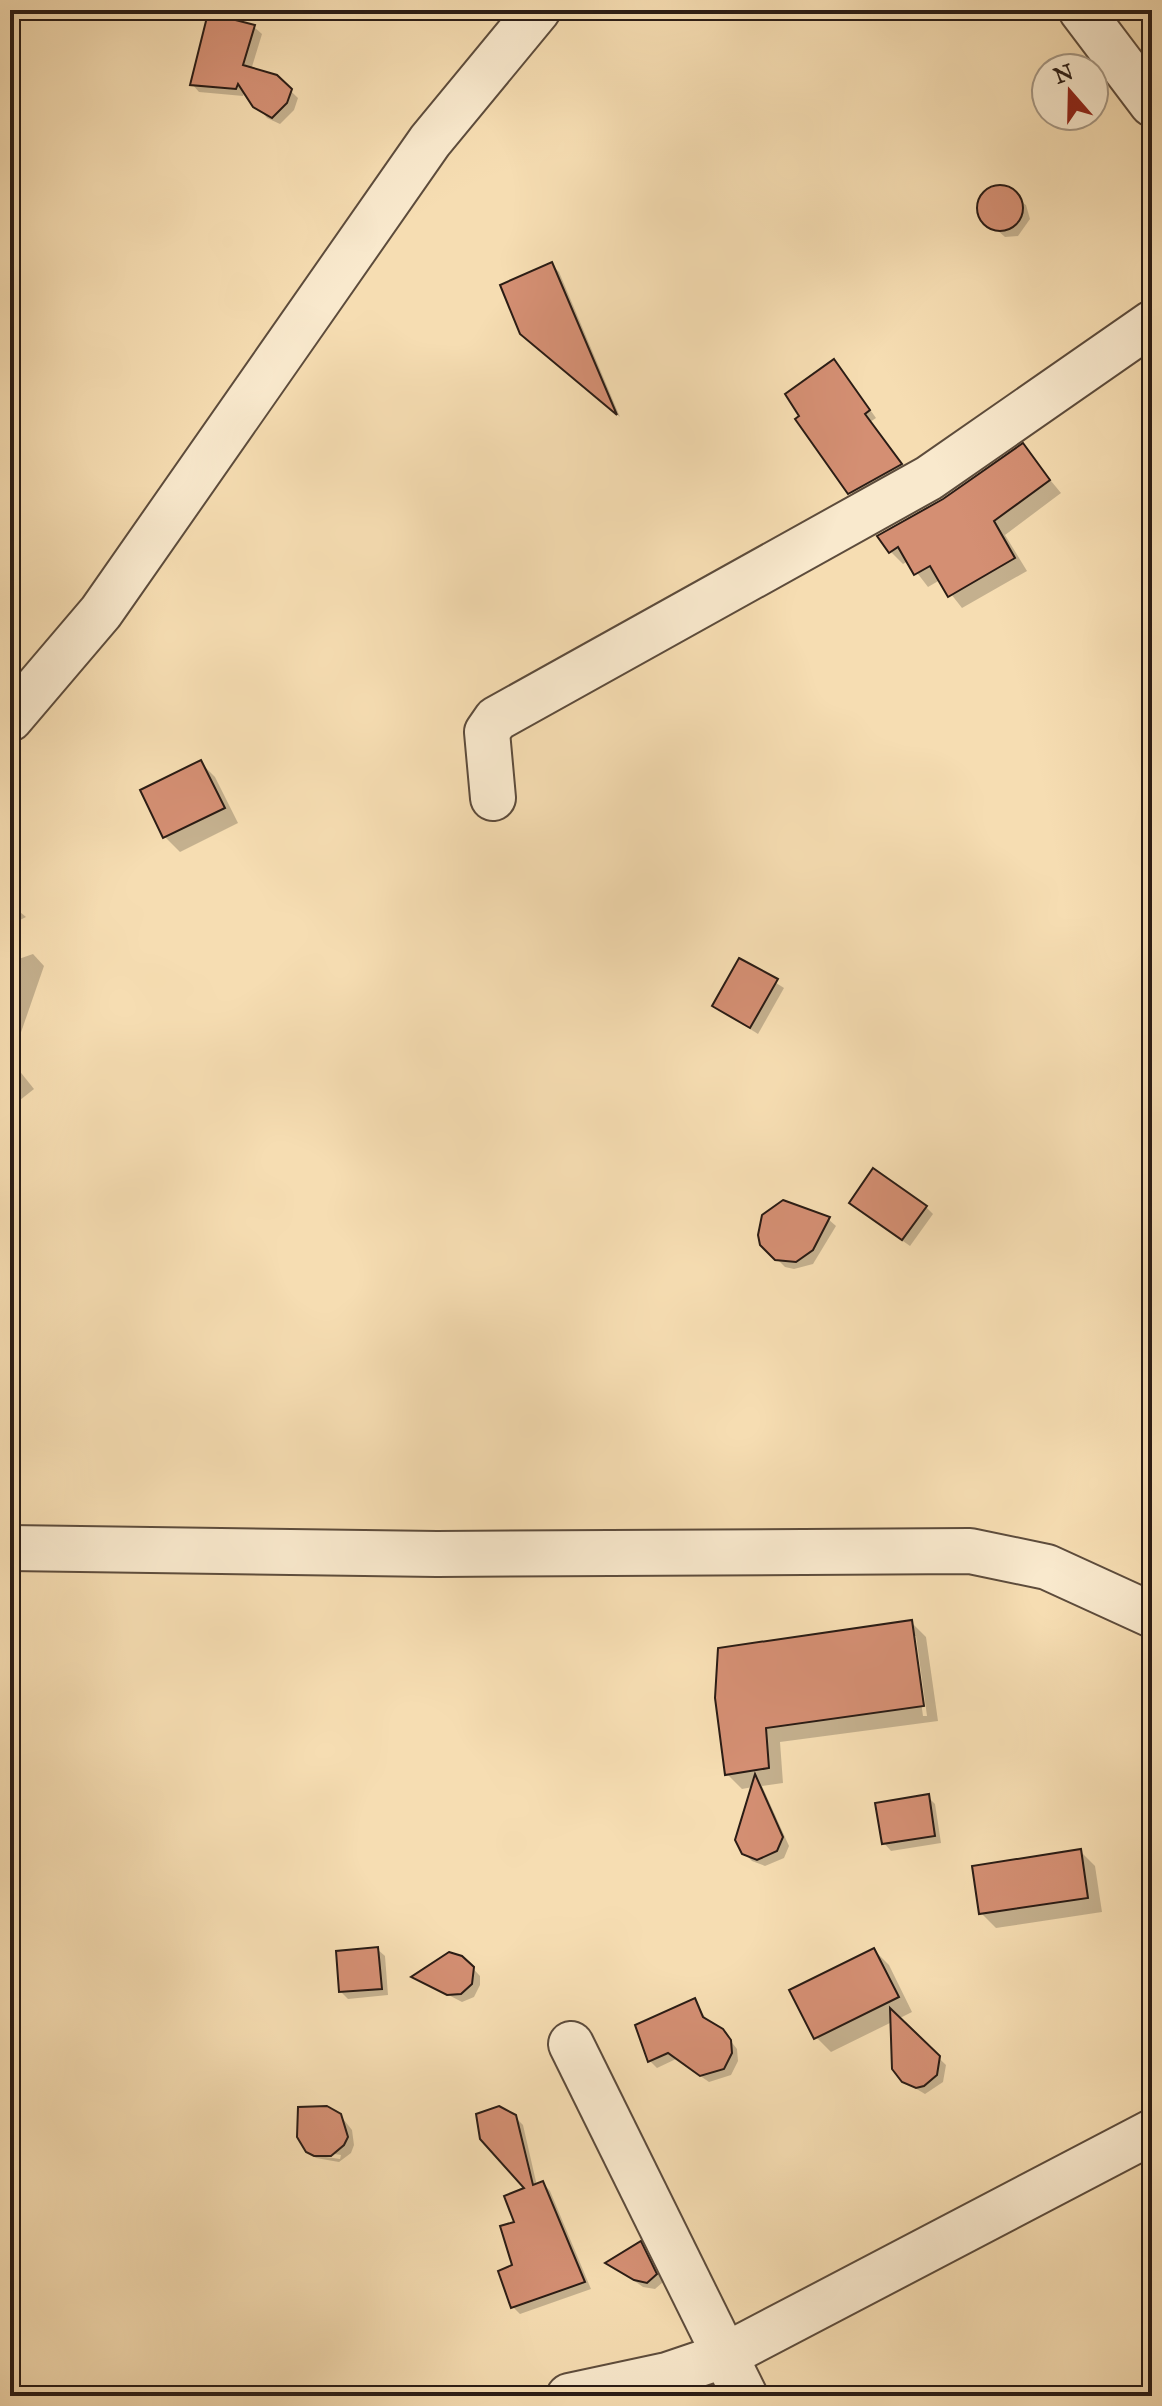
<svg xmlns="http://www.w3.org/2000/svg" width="1162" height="2406" font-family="'IM FELL Great Primer',serif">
	<rect width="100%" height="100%" fill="#f6ddb2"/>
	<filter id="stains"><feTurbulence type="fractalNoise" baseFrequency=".0025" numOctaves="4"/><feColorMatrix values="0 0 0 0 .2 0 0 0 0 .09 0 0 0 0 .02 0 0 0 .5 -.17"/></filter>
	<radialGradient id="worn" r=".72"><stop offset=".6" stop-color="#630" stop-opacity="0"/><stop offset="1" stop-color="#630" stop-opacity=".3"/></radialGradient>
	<g fill="#0003" fill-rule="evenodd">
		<polygon points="254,27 262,34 251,70 276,77 298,98 294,110 280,124 267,118 245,90 243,96 199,92 192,84"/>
		<polygon points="1000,188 1026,205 1030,219 1018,236 1005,237 981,216 979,203 988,191"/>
		<polygon points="552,265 559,272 620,417 530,341"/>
		<polygon points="841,369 876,418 870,422 908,472 857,500 798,419"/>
		<polygon points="1022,446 1061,493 1005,535 1027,571 962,608 940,580 928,587 908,561 903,564 890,551 944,500"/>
		<polygon points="200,762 215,777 238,823 180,852 165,837 143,791"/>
		<polygon points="10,902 17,909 10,912"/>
		<polygon points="20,912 26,917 10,925 10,917"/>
		<polygon points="1150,932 1152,933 1152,979 1143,958"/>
		<polygon points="33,954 44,966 18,1041 10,1047 10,962"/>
		<polygon points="740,960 784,988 758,1034 714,1006"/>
		<polygon points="10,1059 34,1089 10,1108"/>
		<polygon points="926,1207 933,1214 910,1246 859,1210"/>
		<polygon points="828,1219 836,1226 813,1264 794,1269 785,1267 762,1244"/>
		<path d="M911 1622 926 1637 938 1721 780 1742 783 1783 762 1786 789 1846 784 1858 765 1866 752 1861 744 1853 753 1787 742 1789 727 1774 717 1698ZM912 1636H916L927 1716H923Z"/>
		<polygon points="928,1797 935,1804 941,1843 891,1851 884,1843"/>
		<polygon points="1080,1851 1095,1866 1102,1912 996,1928 981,1913"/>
		<polygon points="377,1949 385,1956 388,1995 348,1999 341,1992"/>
		<polygon points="874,1950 889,1965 912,2012 898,2019 946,2065 943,2082 925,2094 903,2081 892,2022 831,2052 816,2037"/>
		<polygon points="466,1961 480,1976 480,1985 474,1997 462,2002 414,1977"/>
		<polygon points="694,2000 708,2022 722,2030 737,2049 738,2061 731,2075 709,2082 676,2059 657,2068 650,2061"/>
		<polygon points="340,2115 352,2130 354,2145 351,2153 339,2162 316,2158 312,2155 340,2159 341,2155 307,2150"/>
		<polygon points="515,2117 523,2125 537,2186 543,2183 550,2191 591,2289 520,2314 513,2307 517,2223 528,2189"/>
		<polygon points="640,2244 663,2282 655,2289 643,2287 609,2263"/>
	</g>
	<g fill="#d48f73" stroke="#2a1c15" stroke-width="2">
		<polygon points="208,13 255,25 243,65 277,75 292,89 287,103 272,118 253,107 238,84 236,89 190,85"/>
		<circle cx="1000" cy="208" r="23"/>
		<polygon points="552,262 617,415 520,334 500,285"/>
		<polygon points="834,359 870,410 865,414 902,464 848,494 795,419 799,416 785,394"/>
		<polygon points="1023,443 1050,480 994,521 1015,558 948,597 930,566 914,575 898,547 889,553 877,536 943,499"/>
		<polygon points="201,760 225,808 163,838 140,790"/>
		<polygon points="739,958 778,979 750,1028 712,1006"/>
		<polygon points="873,1168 927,1206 902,1240 849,1203"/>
		<polygon points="783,1200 830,1217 813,1250 796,1262 775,1260 760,1245 758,1235 762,1215"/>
		<polygon points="912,1620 924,1706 766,1728 769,1768 725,1775 715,1698 718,1648"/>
		<polygon points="755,1774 783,1837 777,1851 757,1860 742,1854 735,1840"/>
		<polygon points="929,1794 935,1836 882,1844 875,1803"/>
		<polygon points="1081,1849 1088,1898 979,1914 972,1866"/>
		<polygon points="378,1947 382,1989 339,1992 336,1951"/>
		<polygon points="874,1948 899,1997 814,2039 789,1990"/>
		<polygon points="449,1952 462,1956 474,1967 472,1984 461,1994 447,1995 411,1977"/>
		<polygon points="695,1998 703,2017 723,2029 731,2040 732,2053 724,2069 700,2076 668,2053 648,2062 635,2025"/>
		<polygon points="890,2008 940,2056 937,2075 924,2086 916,2088 902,2082 892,2069"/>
		<polygon points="327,2106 341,2114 348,2137 344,2145 331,2156 314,2156 306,2152 297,2137 298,2107"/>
		<polygon points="499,2106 516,2115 533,2185 543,2181 585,2282 511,2308 498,2271 512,2265 500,2226 514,2222 504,2196 524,2188 480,2139 476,2114"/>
		<polygon points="641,2241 657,2274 647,2283 634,2280 605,2263"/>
	</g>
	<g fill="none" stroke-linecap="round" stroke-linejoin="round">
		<g stroke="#5d4c3c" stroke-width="48">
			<g id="street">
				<polyline points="1081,10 1152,104"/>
				<polyline points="10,719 101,612 430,141 538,10"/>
				<polyline points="493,798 487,732 496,719 929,478 1152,323"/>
				<polyline points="10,1548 437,1554 970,1551 1047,1567 1152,1615"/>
				<polyline points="571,2044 745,2396"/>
				<polyline points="569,2396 667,2375 726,2355 1152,2132"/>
			</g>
		</g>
		<use href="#street" stroke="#f9e9cd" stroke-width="44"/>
	</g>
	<rect width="1162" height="2406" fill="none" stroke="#f6ddb2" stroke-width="40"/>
	<rect x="12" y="12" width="1138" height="2382" fill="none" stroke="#2a1c15" stroke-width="4"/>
	<rect x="20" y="20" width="1122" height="2366" fill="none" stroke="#2a1c15" stroke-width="2"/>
	<g transform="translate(1070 92) rotate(340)"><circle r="38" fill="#f9e9cd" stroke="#a69783" stroke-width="2"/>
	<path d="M0-6L14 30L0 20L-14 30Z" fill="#8f2418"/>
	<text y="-12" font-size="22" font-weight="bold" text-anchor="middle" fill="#2a1c15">N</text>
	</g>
	<rect width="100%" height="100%" filter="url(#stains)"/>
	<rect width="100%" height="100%" fill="url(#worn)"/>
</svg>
